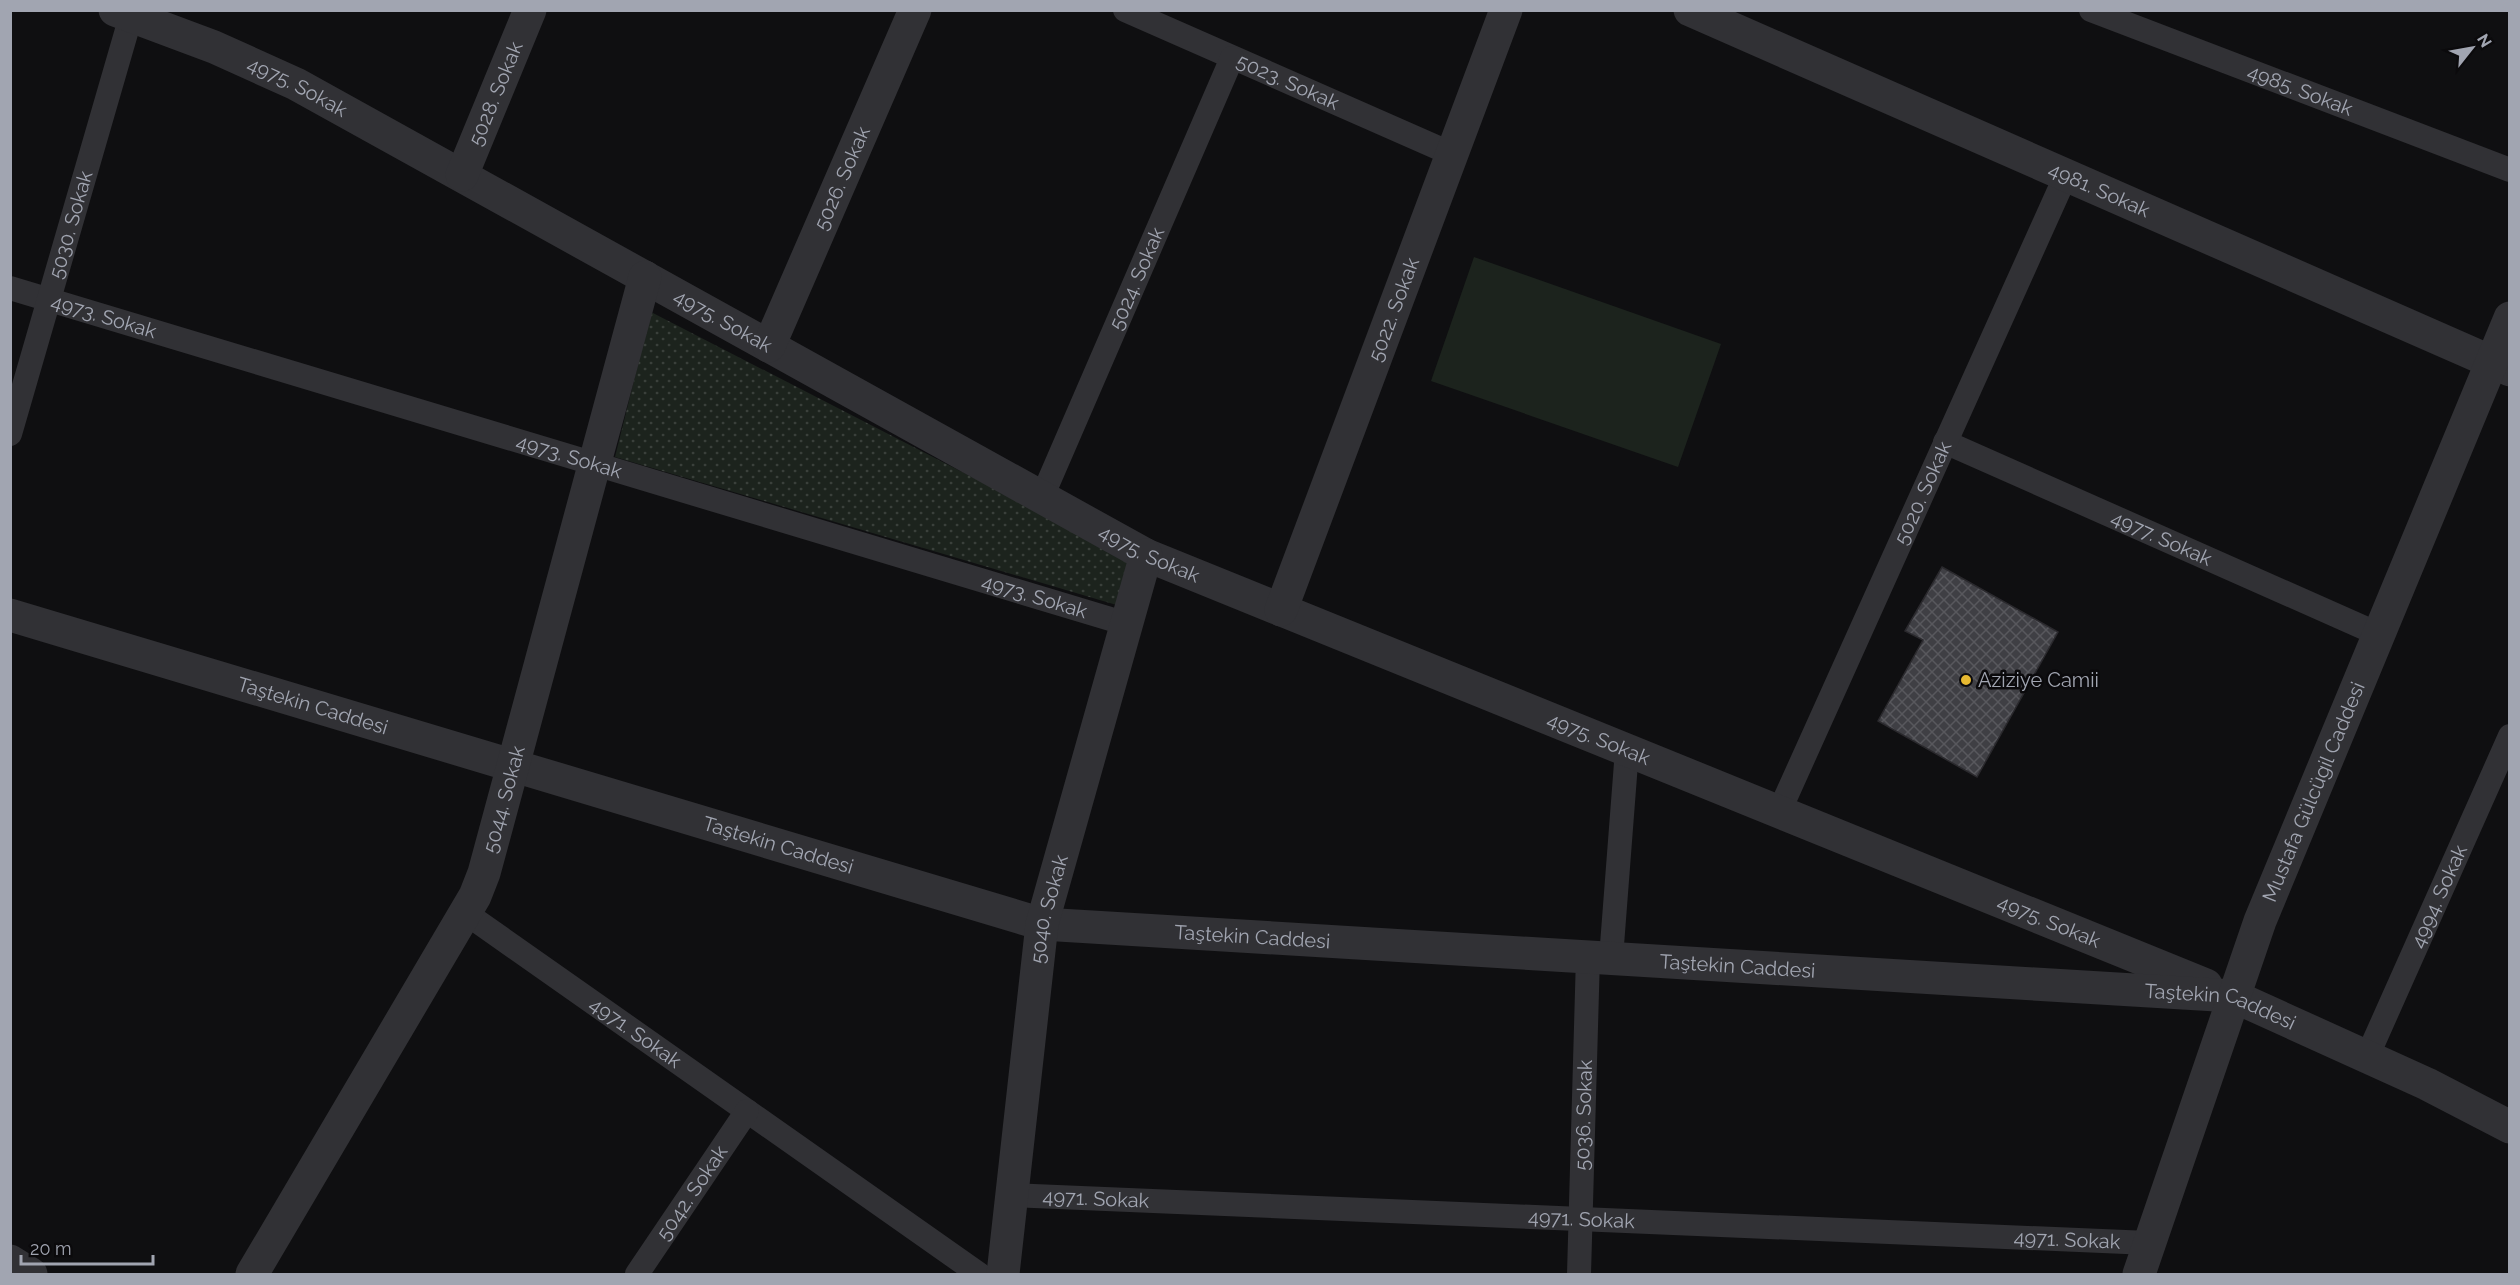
<svg xmlns="http://www.w3.org/2000/svg" width="2520" height="1285" font-family="Raleway,sans-serif">
	<defs>
		<pattern id="grass-dots" width="8" height="8" patternUnits="userSpaceOnUse" patternTransform="scale(1.5)"><rect width="8" height="8" fill="#1c231d"/><path d="M2 2h.1M6 6h.1" fill="none" stroke="#3a403b" stroke-width="1.8" stroke-linecap="round"/></pattern>
		<pattern id="building-cross-hatch" width="8" height="8" patternUnits="userSpaceOnUse" patternTransform="scale(1.5)"><rect width="8" height="8" fill="#3f3f44"/><path d="M0 0l8 8M0 8l8-8" fill="none" stroke="#58585d"/></pattern>
	</defs>
	<rect width="100%" height="100%" fill="#0f0f11"/>
	<polygon fill="url(#grass-dots)" points="651,312 1137,562 1120,606 615,457"/>
	<polygon fill="#1c231d" points="1474,257 1721,344 1678,467 1431,381"/>
	<polygon fill="url(#building-cross-hatch)" stroke="#2a292d" stroke-width="1.5" points="1942,567 2058,632 1977,777 1878,721 1923,640 1905,631"/>
	<g fill="none" stroke-linecap="round" stroke-linejoin="round">
		<g stroke="#313135" stroke-width="24">
			<path id="s1" d="M1125 10 1452 154"/>
			<path id="s2" d="M2091 10 2510 170"/>
			<path id="s3" d="M10 288 1127 624"/>
			<path id="s4" d="M10 434 131 16"/>
			<path id="s5" d="M1945 442 2378 634"/>
			<path id="s6" d="M1042 497 1232 58"/>
			<path id="s7" d="M1779 812 2066 175"/>
			<path id="s8" d="M467 914 979 1274"/>
			<polyline points="1611,958 1627,750"/>
			<path id="s9" d="M2367 1057 2510 736"/>
			<path id="s10" d="M1012 1195 2149 1243"/>
			<path id="s11" d="M637 1274 747 1111"/>
			<path id="s12" d="M1579 1274 1588 956"/>
		</g>
		<g stroke="#313135" stroke-width="33">
			<path id="s13" d="M115 10 214 47 296 84 1146 555 2206 985"/>
			<path id="s14" d="M1690 10 2510 370"/>
			<path id="s15" d="M462 175 530 10"/>
			<path id="s16" d="M769 346 915 10"/>
			<path id="s17" d="M1281 610 1506 10"/>
			<path id="s18" d="M10 615 1042 924 2233 996 2427 1084 2510 1127"/>
			<polyline points="10,1261 31,1274"/>
			<path id="s19" d="M252 1274 475 896 484 873 645 277"/>
			<path id="s20" d="M1003 1274 1042 924 1146 555"/>
			<path id="s21" d="M2139 1274 2260 921 2510 318"/>
		</g>
	</g>
	<circle fill="#e7b931" stroke="#0b0a0c" stroke-width="2" cx="1966" cy="680" r="6"/>
	<g text-anchor="middle" dominant-baseline="central" stroke-width="5" stroke-linejoin="round" paint-order="stroke">
		<g font-size="20" fill="#a1a5b1" stroke="#0b0a0c">
			<text stroke="none"><textPath href="#s1" startOffset="178">5023. Sokak</textPath></text>
			<text stroke="none"><textPath href="#s13" startOffset="198">4975. Sokak</textPath></text>
			<text stroke="none"><textPath href="#s2" startOffset="224">4985. Sokak</textPath></text>
			<text stroke="none"><textPath href="#s15" startOffset="88">5028. Sokak</textPath></text>
			<text stroke="none"><textPath href="#s16" startOffset="183">5026. Sokak</textPath></text>
			<text stroke="none"><textPath href="#s14" startOffset="447">4981. Sokak</textPath></text>
			<text stroke="none"><textPath href="#s4" startOffset="218">5030. Sokak</textPath></text>
			<text stroke="none"><textPath href="#s6" startOffset="238">5024. Sokak</textPath></text>
			<text stroke="none"><textPath href="#s17" startOffset="321">5022. Sokak</textPath></text>
			<text stroke="none"><textPath href="#s3" startOffset="98">4973. Sokak</textPath></text>
			<text stroke="none"><textPath href="#s13" startOffset="684">4975. Sokak</textPath></text>
			<text stroke="none"><textPath href="#s3" startOffset="584">4973. Sokak</textPath></text>
			<text stroke="none"><textPath href="#s7" startOffset="350">5020. Sokak</textPath></text>
			<text stroke="none"><textPath href="#s5" startOffset="237">4977. Sokak</textPath></text>
			<text stroke="none"><textPath href="#s13" startOffset="1170">4975. Sokak</textPath></text>
			<text stroke="none"><textPath href="#s3" startOffset="1070">4973. Sokak</textPath></text>
			<text stroke="none"><textPath href="#s18" startOffset="316">Taştekin Caddesi</textPath></text>
			<text stroke="none"><textPath href="#s13" startOffset="1656">4975. Sokak</textPath></text>
			<text stroke="none"><textPath href="#s21" startOffset="513">Mustafa Gülcügil Caddesi</textPath></text>
			<text stroke="none"><textPath href="#s19" startOffset="540">5044. Sokak</textPath></text>
			<text stroke="none"><textPath href="#s18" startOffset="802">Taştekin Caddesi</textPath></text>
			<text stroke="none"><textPath href="#s9" startOffset="176">4994. Sokak</textPath></text>
			<text stroke="none"><textPath href="#s20" startOffset="368">5040. Sokak</textPath></text>
			<text stroke="none"><textPath href="#s13" startOffset="2142">4975. Sokak</textPath></text>
			<text stroke="none"><textPath href="#s18" startOffset="1288">Taştekin Caddesi</textPath></text>
			<text stroke="none"><textPath href="#s18" startOffset="1774">Taştekin Caddesi</textPath></text>
			<text stroke="none"><textPath href="#s18" startOffset="2260">Taştekin Caddesi</textPath></text>
			<text stroke="none"><textPath href="#s8" startOffset="206">4971. Sokak</textPath></text>
			<text stroke="none"><textPath href="#s12" startOffset="159">5036. Sokak</textPath></text>
			<text stroke="none"><textPath href="#s11" startOffset="98">5042. Sokak</textPath></text>
			<text stroke="none"><textPath href="#s10" startOffset="84">4971. Sokak</textPath></text>
			<text stroke="none"><textPath href="#s10" startOffset="570">4971. Sokak</textPath></text>
			<text stroke="none"><textPath href="#s10" startOffset="1056">4971. Sokak</textPath></text>
		</g>
		<g font-size="20" fill="#a1a5b1" stroke="#0b0a0c" text-anchor="start">
			<text x="1978" y="680">Aziziye Camii</text>
		</g>
	</g>
	<rect width="2520" height="1285" fill="none" stroke="#a1a5b1" stroke-width="24"/>
	<g transform="translate(2472 48) rotate(59)" stroke="#0b0a0c" stroke-width="4.5" paint-order="stroke">
	<path d="M0-4.5L10 22L0 15L-10 22Z" fill="#a1a5b1"/>
	<text y="-9" font-size="16" font-weight="bold" text-anchor="middle" fill="#a1a5b1">N</text>
	</g>
	<path d="M21 1255v9h132v-9" fill="none" stroke="#a1a5b1" stroke-width="3"/>
	<text x="30" y="1255" font-size="18" fill="#a1a5b1" stroke="#0b0a0c" stroke-width="4.5" paint-order="stroke">20 m</text>
</svg>
